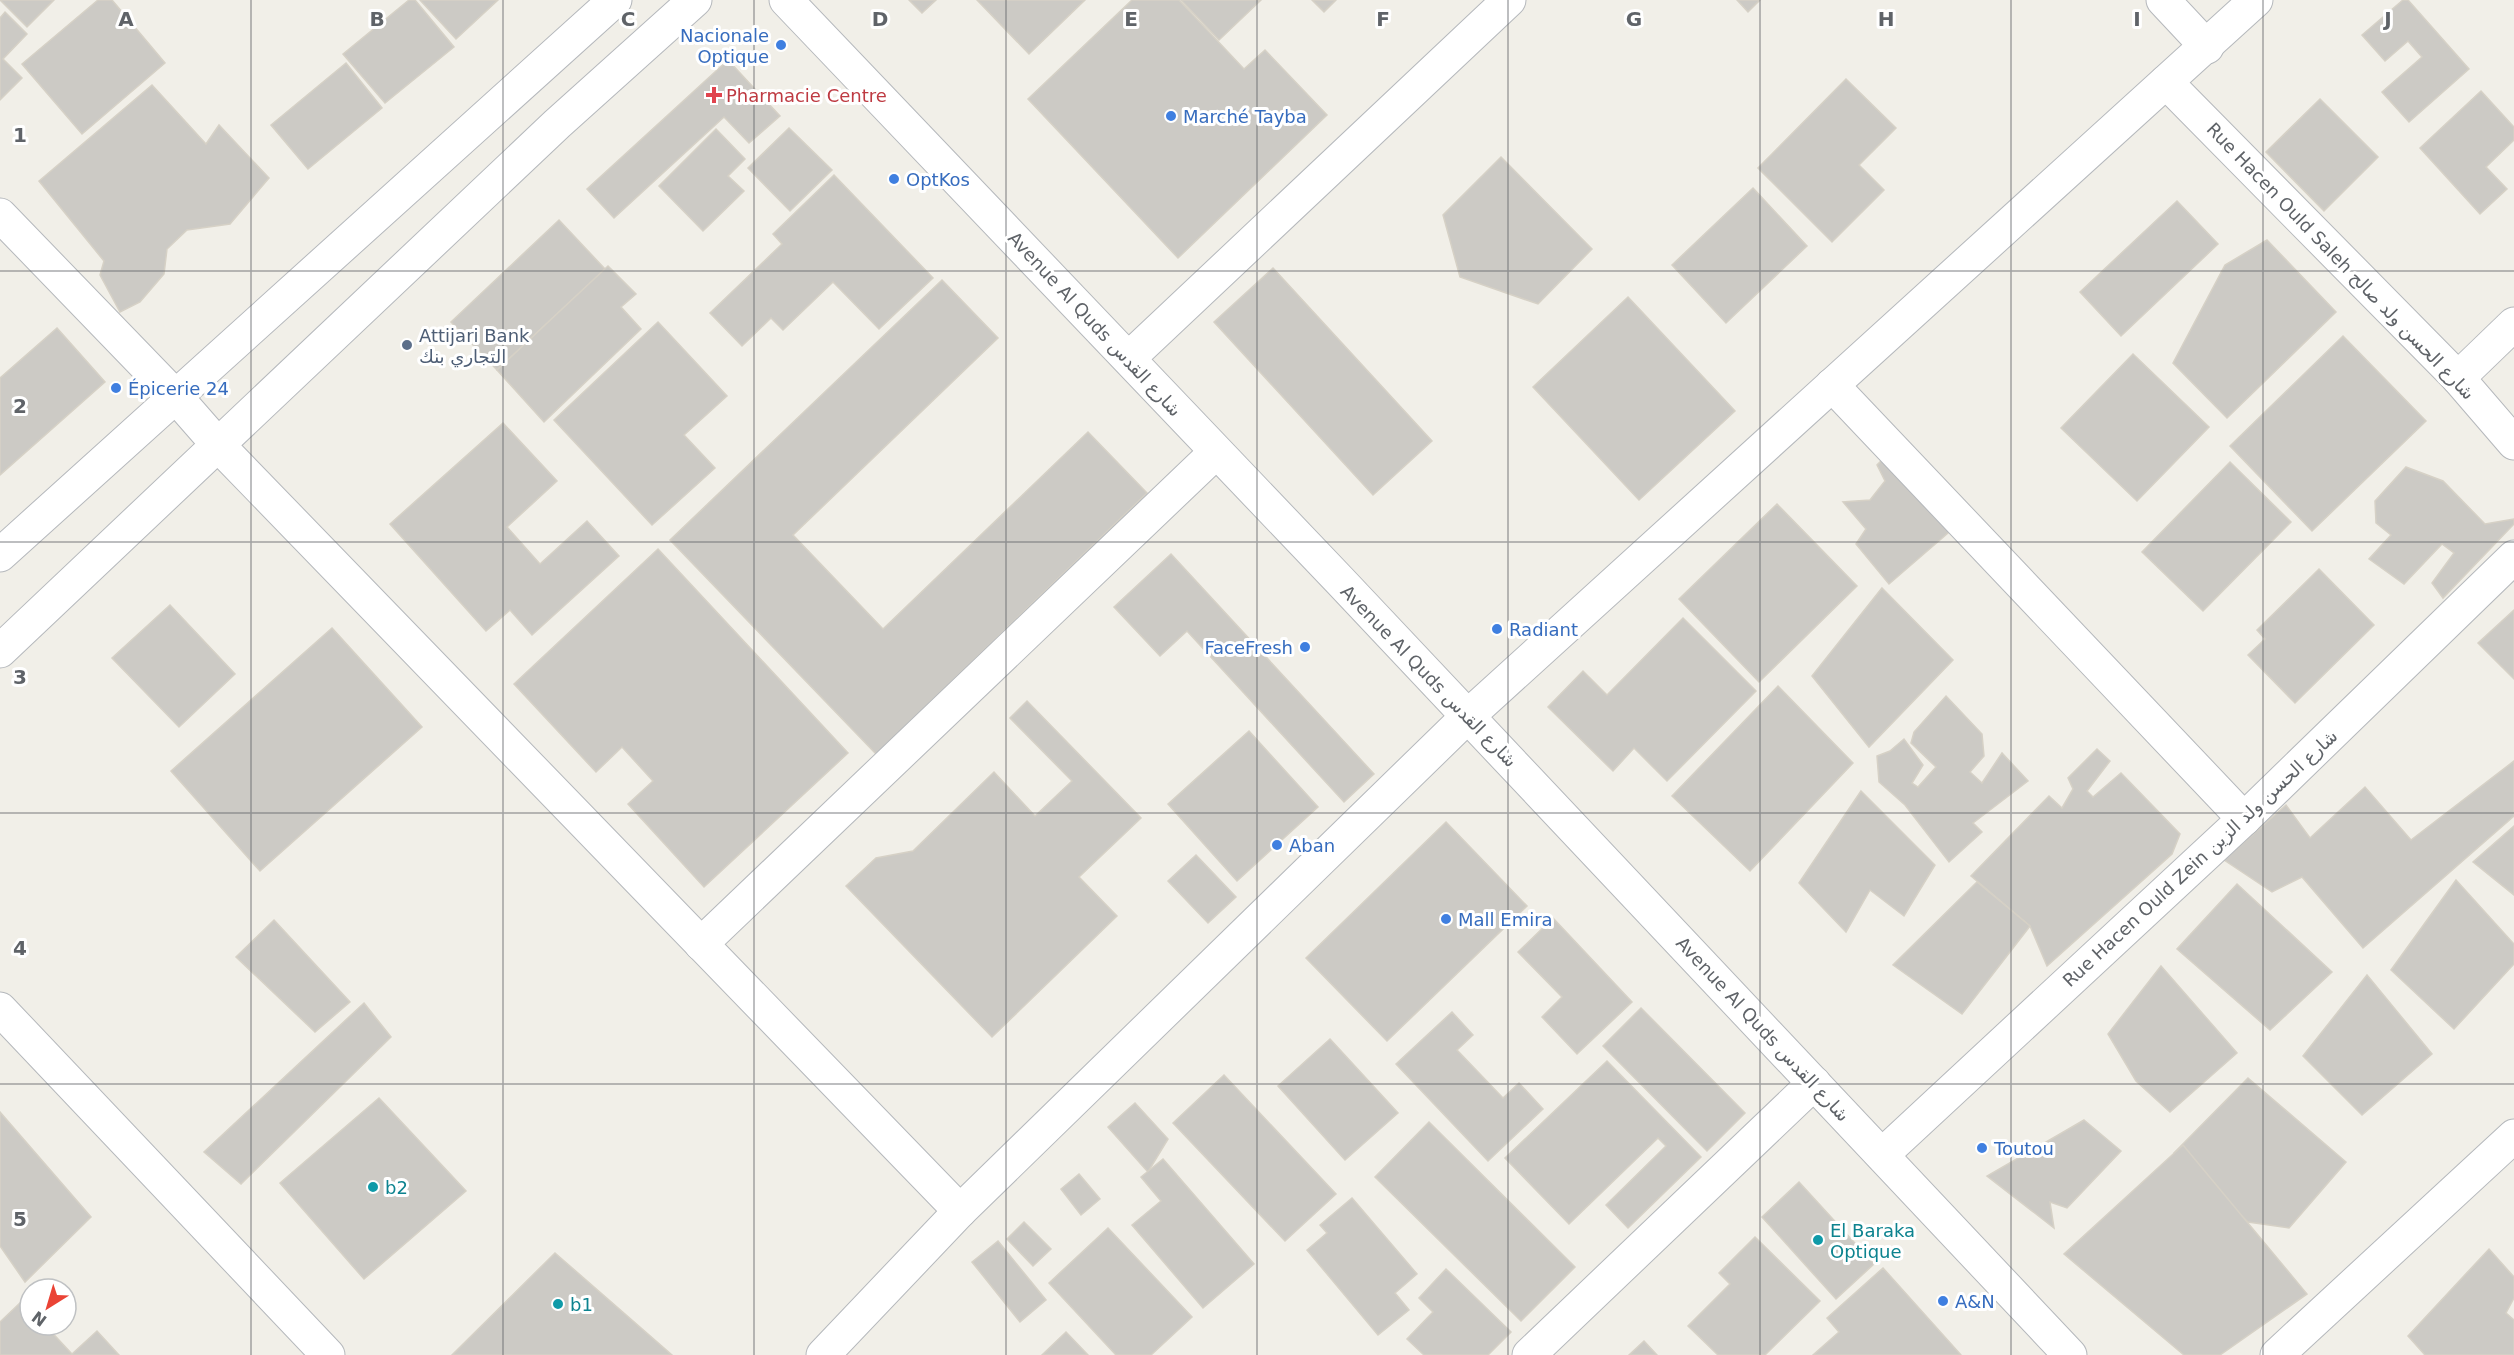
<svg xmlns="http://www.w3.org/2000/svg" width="2514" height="1355" font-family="'DejaVu Sans',Cairo,sans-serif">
	<rect width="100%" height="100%" fill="#f1efe8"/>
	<g fill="#cccac5" stroke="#d6d1c6" stroke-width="1.5">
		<polygon points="0,0 54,0 27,27"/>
		<polygon points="98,0 112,0 165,63 82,134 22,64"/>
		<polygon points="409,0 415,0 454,47 385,103 343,54"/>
		<polygon points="420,0 498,0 456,39"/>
		<polygon points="909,0 936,0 922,13"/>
		<polygon points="977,0 1085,0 1029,54"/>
		<polygon points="1132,0 1179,0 1244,69 1265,50 1327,115 1178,258 1028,99"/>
		<polygon points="1181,0 1261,0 1219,40"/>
		<polygon points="1312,0 1336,0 1324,12"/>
		<polygon points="1737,0 1760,0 1748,12"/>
		<polygon points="2403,0 2408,0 2469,69 2409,122 2382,92 2422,57 2408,41 2385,61 2362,35"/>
		<polygon points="5,12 27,34 3,59 22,78 0,100 0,18"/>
		<polygon points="728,60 780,116 749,143 724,117 614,218 587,189"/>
		<polygon points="346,63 382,108 308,169 271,125"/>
		<polygon points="1846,79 1896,128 1859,165 1884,190 1832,242 1758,168"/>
		<polygon points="152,85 206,144 219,125 269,178 230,224 187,230 167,249 164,274 140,302 120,312 100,275 104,261 39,181"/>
		<polygon points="2481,91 2514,127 2514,140 2486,167 2507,189 2480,214 2420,148"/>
		<polygon points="2320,99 2378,157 2324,211 2266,152"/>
		<polygon points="789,128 832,170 790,211 748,168"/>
		<polygon points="716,129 745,159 728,176 744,191 703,231 659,186"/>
		<polygon points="1501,157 1592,249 1538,304 1460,277 1443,215"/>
		<polygon points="834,175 933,278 879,329 833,282 783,330 771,318 742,346 710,313 782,244 773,234"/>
		<polygon points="1753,188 1807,246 1726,323 1672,265"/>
		<polygon points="2177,201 2218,244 2121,336 2080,292"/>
		<polygon points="559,220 605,269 497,370 451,322"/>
		<polygon points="2267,240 2336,312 2227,418 2173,363 2225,265"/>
		<polygon points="608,266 636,294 621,307 641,329 544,422 497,370"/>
		<polygon points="1273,268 1432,441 1373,495 1214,322"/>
		<polygon points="942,280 998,338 793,535 883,629 1088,432 1147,493 876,754 670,540"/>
		<polygon points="1628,297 1735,411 1639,500 1533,387"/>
		<polygon points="658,322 727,396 684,435 715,468 652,525 554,420"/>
		<polygon points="57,328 105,382 0,475 0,378"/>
		<polygon points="2343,336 2426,421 2312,531 2230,446"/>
		<polygon points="2133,354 2209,427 2137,501 2061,428"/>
		<polygon points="503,423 557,481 507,527 540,564 587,521 619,556 532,635 510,610 486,631 390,524"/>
		<polygon points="1890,452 1955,527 1889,584 1856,544 1866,529 1843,502 1870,500 1885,481 1877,465"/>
		<polygon points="2230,462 2291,522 2203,611 2142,552"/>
		<polygon points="2406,467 2443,481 2485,524 2514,519 2514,524 2443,598 2432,583 2454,553 2442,544 2404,584 2369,559 2391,535 2376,523 2375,501"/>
		<polygon points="1777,504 1857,586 1759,682 1679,599"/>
		<polygon points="658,549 848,753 704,887 628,804 653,781 622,747 596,772 514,684"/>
		<polygon points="1171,554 1374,774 1344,802 1187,631 1160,656 1114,607"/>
		<polygon points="2319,569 2374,625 2295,703 2248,655 2265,639 2257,630"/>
		<polygon points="1882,588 1953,660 1869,747 1812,676"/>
		<polygon points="170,605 235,674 179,727 112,658"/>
		<polygon points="2514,610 2514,679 2478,643"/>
		<polygon points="1683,618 1756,691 1667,781 1634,748 1613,771 1548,707 1583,671 1607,695"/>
		<polygon points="332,628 422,727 260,871 171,771"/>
		<polygon points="1778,686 1853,763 1750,871 1672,796"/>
		<polygon points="1946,696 1982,734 1984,756 1970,772 1982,783 2002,753 2028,781 1973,823 1982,832 1949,862 1905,805 1879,782 1877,756 1890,751 1904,739 1923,765 1912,783 1918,787 1936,767 1911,743 1914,732"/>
		<polygon points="1027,701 1141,818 1079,877 1117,916 992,1037 846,886 876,858 913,851 994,772 1035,816 1072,781 1010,718"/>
		<polygon points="1249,731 1318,807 1237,881 1168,804"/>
		<polygon points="2097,749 2110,761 2087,791 2093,797 2121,773 2180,834 2172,854 2047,966 2030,926 1971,876 2049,796 2062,808 2073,789 2068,778"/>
		<polygon points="2514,761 2514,816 2363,948 2302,877 2272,892 2224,860 2286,805 2310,838 2365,787 2411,840"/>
		<polygon points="1861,791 1935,865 1904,916 1870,890 1846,932 1799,883"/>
		<polygon points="1446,822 1527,906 1387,1041 1306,958"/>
		<polygon points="2514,826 2514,895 2473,862"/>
		<polygon points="1196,855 1236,897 1208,923 1168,881"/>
		<polygon points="2456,880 2514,944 2514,964 2454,1029 2391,970"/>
		<polygon points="1977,882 2030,926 1962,1014 1893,965"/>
		<polygon points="2237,884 2332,972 2270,1030 2177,949"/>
		<polygon points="1553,918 1632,1002 1577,1054 1542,1017 1562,997 1518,952"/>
		<polygon points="274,920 350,1002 315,1032 236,957"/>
		<polygon points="2161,966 2237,1053 2170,1112 2136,1081 2108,1034"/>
		<polygon points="2367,975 2432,1054 2362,1115 2303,1056"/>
		<polygon points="364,1003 391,1037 241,1184 204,1152"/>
		<polygon points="1641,1008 1745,1113 1707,1151 1603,1046"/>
		<polygon points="1452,1012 1473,1035 1457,1050 1503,1098 1519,1083 1543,1109 1488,1161 1396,1064"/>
		<polygon points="1330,1039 1398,1113 1345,1160 1278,1086"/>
		<polygon points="1607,1061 1701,1157 1628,1228 1606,1205 1666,1146 1658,1138 1569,1224 1505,1158"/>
		<polygon points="1224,1075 1336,1194 1285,1241 1173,1123"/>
		<polygon points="2248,1078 2346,1162 2289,1228 2248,1222 2174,1153"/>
		<polygon points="379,1098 466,1191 364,1279 280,1183"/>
		<polygon points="1135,1103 1168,1139 1148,1172 1108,1127"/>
		<polygon points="0,1112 91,1217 25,1282 0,1246"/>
		<polygon points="2084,1120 2121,1151 2067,1208 2050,1202 2054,1228 1987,1176"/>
		<polygon points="1429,1122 1575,1267 1521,1321 1375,1177"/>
		<polygon points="2183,1145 2307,1294 2220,1355 2184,1355 2064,1254"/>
		<polygon points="1163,1159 1254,1264 1203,1308 1132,1225 1161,1201 1141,1177"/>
		<polygon points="1079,1174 1100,1199 1081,1215 1061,1189"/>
		<polygon points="1799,1182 1874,1264 1836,1299 1762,1217"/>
		<polygon points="1352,1198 1417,1274 1395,1293 1409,1310 1378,1335 1307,1250 1327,1233 1320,1225"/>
		<polygon points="1024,1222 1051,1249 1033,1266 1007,1239"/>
		<polygon points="1108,1228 1192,1317 1151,1355 1116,1355 1049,1283"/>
		<polygon points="1755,1237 1820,1301 1765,1355 1718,1355 1688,1326 1730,1284 1719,1273"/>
		<polygon points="998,1241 1046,1300 1020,1322 972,1262"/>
		<polygon points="2489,1249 2514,1277 2514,1298 2506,1313 2514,1320 2514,1355 2425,1355 2408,1336"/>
		<polygon points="555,1253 672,1355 452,1355"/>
		<polygon points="1883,1268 1961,1355 1813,1355 1839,1332 1827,1318"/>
		<polygon points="1446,1269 1511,1332 1488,1355 1424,1355 1407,1339 1433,1312 1419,1298"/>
		<polygon points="22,1301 30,1309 30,1325 45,1325 72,1354 97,1331 119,1355 0,1355 0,1322"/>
		<polygon points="1066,1332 1088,1355 1042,1355"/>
		<polygon points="1644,1341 1657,1355 1629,1355"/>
	</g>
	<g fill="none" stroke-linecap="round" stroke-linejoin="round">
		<g stroke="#b5b8bc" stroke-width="35">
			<g id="minor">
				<path d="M786 0C1217 449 1644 901 2070 1355"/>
				<polyline points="2163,0 2207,47"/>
				<polyline points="2166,82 2458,378 2514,443"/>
				<polyline points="0,215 177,398 219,446 960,1211"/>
				<polyline points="1129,358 1509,0"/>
				<polyline points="2458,378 2514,324"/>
				<polyline points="1832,385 2244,819"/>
				<polyline points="0,555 615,0"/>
				<polyline points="0,651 557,124 695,0"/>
				<polyline points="701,944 1215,453"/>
				<polyline points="0,1009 328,1355"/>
				<polyline points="1882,1155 2244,819 2514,557"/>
				<polyline points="823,1355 960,1211 1468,716 2256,0"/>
				<polyline points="1529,1355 1814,1083"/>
				<polyline points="2277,1355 2514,1136"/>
			</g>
		</g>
		<use href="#minor" stroke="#fff" stroke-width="33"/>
	</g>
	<path fill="none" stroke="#5f6368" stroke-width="1.5" stroke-opacity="0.55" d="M251 0V1355M503 0V1355M754 0V1355M1006 0V1355M1257 0V1355M1508 0V1355M1760 0V1355M2011 0V1355M2263 0V1355M0 271H2514M0 542H2514M0 813H2514M0 1084H2514"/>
	<g fill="#3f7fe0" stroke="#fff" stroke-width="2">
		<circle cx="781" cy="45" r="6"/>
		<circle cx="1171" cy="116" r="6"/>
		<circle cx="894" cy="179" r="6"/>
		<circle cx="116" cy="388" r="6"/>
		<circle cx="1497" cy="629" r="6"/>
		<circle cx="1305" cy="647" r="6"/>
		<circle cx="1277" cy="845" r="6"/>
		<circle cx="1446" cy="919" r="6"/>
		<circle cx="1982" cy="1148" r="6"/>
		<circle cx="1943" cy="1301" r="6"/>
	</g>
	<path fill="#e0444e" stroke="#fff" stroke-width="2" d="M711 86h6v6h6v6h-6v6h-6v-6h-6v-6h6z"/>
	<circle fill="#5c6f8a" stroke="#fff" stroke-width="2" cx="407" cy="345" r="6"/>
	<g fill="#0f9aa8" stroke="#fff" stroke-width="2">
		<circle cx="373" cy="1187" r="6"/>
		<circle cx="1818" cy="1240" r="6"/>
		<circle cx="558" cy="1304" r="6"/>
	</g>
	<g text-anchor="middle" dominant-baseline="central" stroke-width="6" stroke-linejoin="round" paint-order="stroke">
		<g font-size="18" fill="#366cbe" stroke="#fff" text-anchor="start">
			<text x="769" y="35" text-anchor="end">Nacionale<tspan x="769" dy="21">Optique</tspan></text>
			<text x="1183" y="116">Marché Tayba</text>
			<text x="906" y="179">OptKos</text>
			<text x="128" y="388">Épicerie 24</text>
			<text x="1509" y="629">Radiant</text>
			<text x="1293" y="647" text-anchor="end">FaceFresh</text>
			<text x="1289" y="845">Aban</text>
			<text x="1458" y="919">Mall Emira</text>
			<text x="1994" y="1148">Toutou</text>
			<text x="1955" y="1301">A&amp;N</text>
		</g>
		<g font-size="18" fill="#be3a42" stroke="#fff" text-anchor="start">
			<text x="726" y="95">Pharmacie Centre</text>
		</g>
		<g font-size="18" fill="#5f6368" stroke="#fff">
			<text transform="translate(2341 261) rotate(46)">Rue Hacen Ould Saleh شارع الحسن ولد صالح</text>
			<text transform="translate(1095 324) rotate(47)">Avenue Al Quds شارع القدس</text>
			<text transform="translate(1429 676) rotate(46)">Avenue Al Quds شارع القدس</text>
			<text transform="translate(2200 858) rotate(-43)">Rue Hacen Ould Zein شارع الحسن ولد الزين</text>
			<text transform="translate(1763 1029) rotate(47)">Avenue Al Quds شارع القدس</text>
		</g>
		<g font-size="18" fill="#4e5e75" stroke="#fff" text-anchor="start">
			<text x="419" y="335">Attijari Bank<tspan x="419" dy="21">التجاري بنك</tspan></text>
		</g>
		<g font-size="18" fill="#0d838f" stroke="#fff" text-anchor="start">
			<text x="385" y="1187">b2</text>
			<text x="1830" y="1230">El Baraka<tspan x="1830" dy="21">Optique</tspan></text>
			<text x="570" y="1304">b1</text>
		</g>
	</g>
	<g font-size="20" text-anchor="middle" font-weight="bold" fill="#5f6368" stroke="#fff" stroke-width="6" stroke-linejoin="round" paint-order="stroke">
		<text x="126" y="26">A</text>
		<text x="377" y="26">B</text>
		<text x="628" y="26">C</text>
		<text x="880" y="26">D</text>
		<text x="1131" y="26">E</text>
		<text x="1383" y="26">F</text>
		<text x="1634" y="26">G</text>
		<text x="1886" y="26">H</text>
		<text x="2137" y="26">I</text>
		<text x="2388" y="26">J</text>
		<text x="20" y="142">1</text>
		<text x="20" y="413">2</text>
		<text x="20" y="684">3</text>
		<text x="20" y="955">4</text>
		<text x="20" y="1226">5</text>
	</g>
	<g transform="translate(48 1307) rotate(217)"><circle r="28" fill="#ffffff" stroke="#bfc1c3" stroke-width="1.5"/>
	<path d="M0-4.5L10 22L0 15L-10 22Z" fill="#ea4335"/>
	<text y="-9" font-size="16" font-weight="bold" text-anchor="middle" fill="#5f6368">N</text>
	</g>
</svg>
